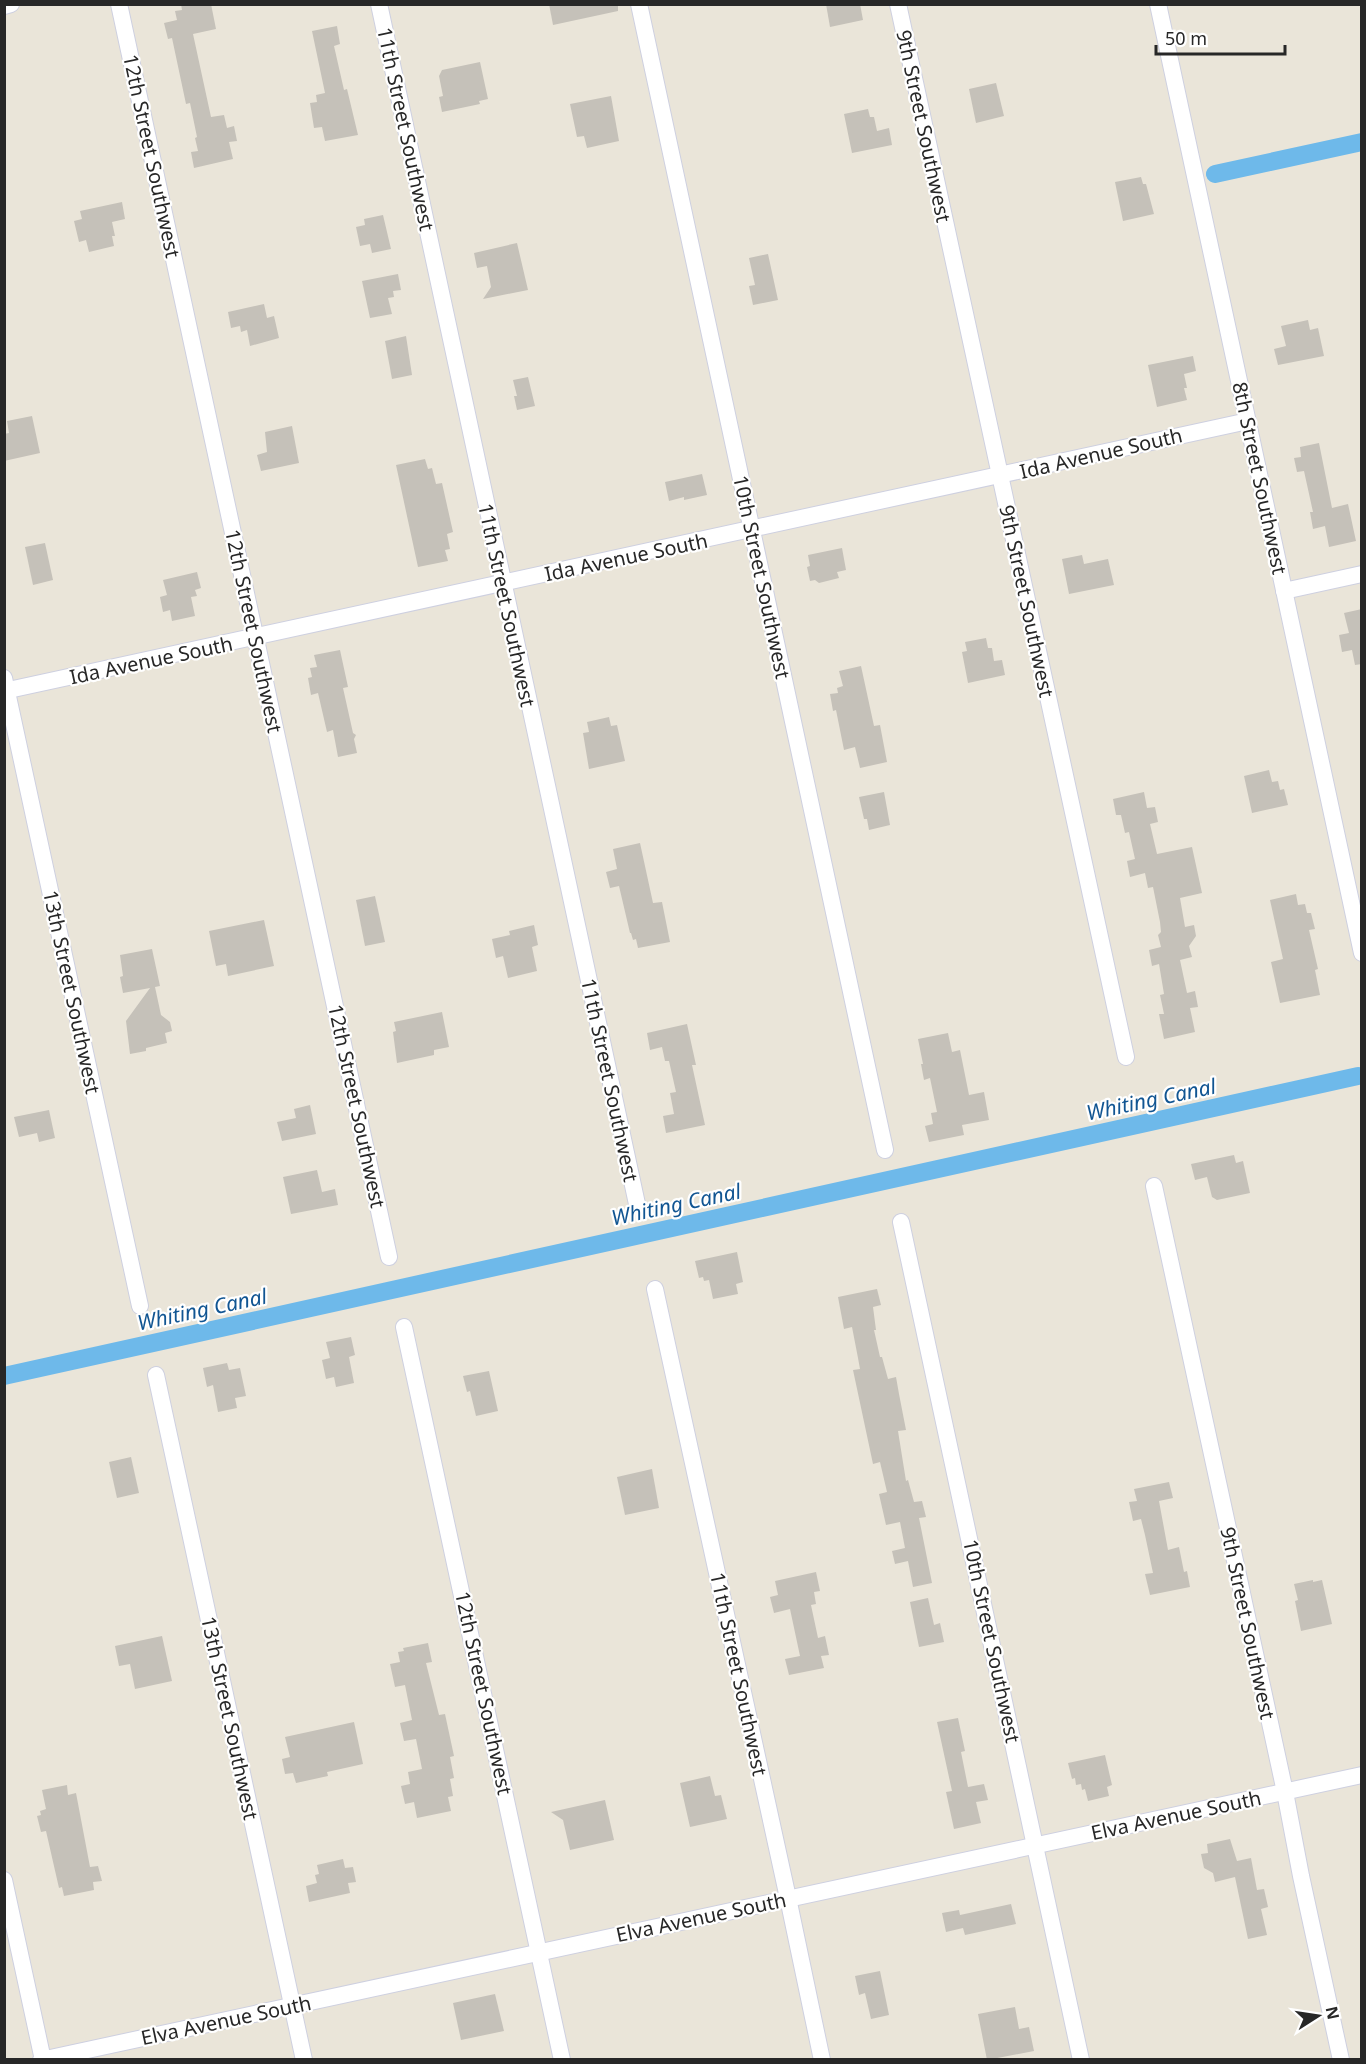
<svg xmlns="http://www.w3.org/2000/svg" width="1366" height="2064" font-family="'Noto Sans',sans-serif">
	<rect width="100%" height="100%" fill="#eae5d9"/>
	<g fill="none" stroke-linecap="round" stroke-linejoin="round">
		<g stroke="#6eb9ea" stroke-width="18">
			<polyline points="1215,174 1362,142"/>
			<polyline points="4,1376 1358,1076"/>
		</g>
	</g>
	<g fill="#c5c1b9">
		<polygon points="181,4 211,4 216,29 193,34 211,117 224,115 227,128 234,126 237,141 229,142 233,159 194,168 191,152 198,151 195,138 197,137 190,103 186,104 172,38 168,39 164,23 177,20 175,11 182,10"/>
		<polygon points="549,4 618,4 618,11 553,25"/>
		<polygon points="826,4 860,4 863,20 830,27"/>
		<polygon points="337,26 340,44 334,46 344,90 347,89 358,135 325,141 322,127 314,128 310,103 317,102 316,95 325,93 312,31"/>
		<polygon points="480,62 488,99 479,101 480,104 442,112 439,97 443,96 439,76 442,70"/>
		<polygon points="996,83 1004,116 976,123 969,89"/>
		<polygon points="611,96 619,141 587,148 584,136 577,137 570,104"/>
		<polygon points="868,109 870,117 874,117 877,131 889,128 892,145 852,153 844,114"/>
		<polygon points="1141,177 1143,184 1146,184 1154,214 1123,221 1115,182"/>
		<polygon points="122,202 125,219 112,222 115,236 112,236 114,246 89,252 86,240 79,242 74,221 82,219 80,211"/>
		<polygon points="383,215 391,249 372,253 370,244 360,246 356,227 365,225 364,219"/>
		<polygon points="517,243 528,290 483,299 491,287 487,266 477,268 474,253"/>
		<polygon points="768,254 778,300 753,305 749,286 755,285 749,258"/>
		<polygon points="398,274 401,290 393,291 394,297 388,298 392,314 370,318 362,281"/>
		<polygon points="264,304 267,318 274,316 279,338 250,346 247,330 241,332 240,326 231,328 228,312"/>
		<polygon points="1308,320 1310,330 1318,328 1324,356 1278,365 1274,349 1286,346 1281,326"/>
		<polygon points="406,336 412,375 392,379 385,341"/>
		<polygon points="1193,356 1196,371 1184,374 1187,388 1184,388 1187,400 1157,407 1148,365"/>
		<polygon points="528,377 535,406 517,410 514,396 517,396 513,380"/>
		<polygon points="32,416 40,453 4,461 4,434 9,433 7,421"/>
		<polygon points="292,426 299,463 261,471 257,455 267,452 265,432"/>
		<polygon points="1319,443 1332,508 1348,504 1356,541 1329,547 1325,526 1313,529 1310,512 1313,512 1304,471 1297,472 1294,458 1301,457 1300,447"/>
		<polygon points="425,459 428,469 432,468 436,484 442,483 453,532 447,534 450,549 445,550 448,561 418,567 396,465"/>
		<polygon points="702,474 707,495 684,500 684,497 669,501 665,482"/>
		<polygon points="45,543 53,580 33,585 25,547"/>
		<polygon points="842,548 846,570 837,572 839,578 819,583 815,580 810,581 807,567 810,566 808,555"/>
		<polygon points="1082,555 1084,564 1108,559 1114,585 1069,594 1062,559"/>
		<polygon points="197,572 201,588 195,590 197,596 191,597 195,616 172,621 170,610 163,612 160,597 167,595 163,580"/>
		<polygon points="1362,609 1362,664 1355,665 1352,650 1342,652 1339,635 1349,633 1344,613"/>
		<polygon points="986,638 988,648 992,648 994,661 1002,660 1005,675 968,683 962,652 967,651 965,642"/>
		<polygon points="340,650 348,687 343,688 353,733 356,735 354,739 357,753 338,757 333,730 327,732 318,693 311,695 308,678 312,677 310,668 317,667 314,655"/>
		<polygon points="861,666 874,726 880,725 887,762 860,768 855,747 844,750 836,710 833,711 830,694 838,693 837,688 843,686 839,671"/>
		<polygon points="609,717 611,726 617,725 625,761 589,769 583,733 589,732 587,722"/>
		<polygon points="1269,770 1272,782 1278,781 1280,790 1284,789 1288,805 1252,813 1244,776"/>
		<polygon points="884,792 890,825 869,830 867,819 864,819 859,797"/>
		<polygon points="1144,792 1147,808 1155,807 1158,822 1150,824 1157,854 1192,847 1202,893 1180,898 1185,927 1194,925 1196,936 1189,946 1192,957 1180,960 1187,993 1195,991 1198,1007 1190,1008 1195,1032 1164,1039 1159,1014 1164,1014 1160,995 1164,994 1159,964 1152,966 1149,950 1161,947 1158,935 1161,932 1160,922 1153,887 1148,888 1145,873 1130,877 1127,861 1135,859 1129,832 1125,833 1121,815 1116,815 1113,799"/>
		<polygon points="640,843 653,903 662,902 670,942 638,948 636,939 633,940 631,933 630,933 619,886 610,888 606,872 617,869 613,849"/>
		<polygon points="1296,894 1298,905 1305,904 1307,913 1311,913 1315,929 1309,930 1318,969 1315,970 1320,995 1280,1003 1271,962 1283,959 1270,900"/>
		<polygon points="375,896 385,942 365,946 356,900"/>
		<polygon points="264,920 274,966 228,976 226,964 216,966 209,931"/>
		<polygon points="534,925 538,945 532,947 537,971 508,978 503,956 496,958 492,939 510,935 509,931"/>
		<polygon points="152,949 160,986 155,987 161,1015 170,1022 172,1031 165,1033 167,1043 146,1048 146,1051 130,1054 126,1021 150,988 123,993 120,977 123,976 120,955"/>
		<polygon points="442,1012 449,1047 434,1050 434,1055 397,1063 393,1032 396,1031 394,1022"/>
		<polygon points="687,1024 696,1065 692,1065 705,1125 666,1133 663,1116 674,1114 670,1093 676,1092 669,1061 665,1061 662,1047 650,1050 647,1033"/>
		<polygon points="948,1033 952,1052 960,1050 969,1095 984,1092 989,1120 962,1125 964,1135 929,1142 925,1126 933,1124 931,1113 937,1112 930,1078 924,1080 921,1064 923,1064 918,1039"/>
		<polygon points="310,1105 316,1134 282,1141 277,1122 296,1118 294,1109"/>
		<polygon points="49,1110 55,1138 39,1142 37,1133 19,1137 14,1117"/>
		<polygon points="1234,1155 1236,1163 1243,1161 1250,1193 1217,1200 1212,1197 1207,1177 1195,1180 1191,1164"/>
		<polygon points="317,1170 322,1192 335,1189 338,1205 291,1214 283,1177"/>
		<polygon points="737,1252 743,1282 736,1284 738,1294 713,1299 709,1280 704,1281 703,1277 699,1278 695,1261"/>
		<polygon points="877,1289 881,1305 873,1307 876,1330 874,1330 880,1357 882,1357 888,1379 896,1377 899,1394 906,1430 898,1431 906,1481 908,1480 914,1502 922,1501 926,1517 919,1518 932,1583 913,1587 908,1561 895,1564 892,1551 905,1548 900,1522 886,1525 879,1494 887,1492 880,1462 873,1464 853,1370 860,1369 858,1358 852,1327 844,1329 838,1297"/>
		<polygon points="351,1337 355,1355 349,1357 354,1383 336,1387 334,1377 326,1379 322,1360 330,1358 326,1342"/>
		<polygon points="227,1363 229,1370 240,1368 246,1396 235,1398 237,1408 218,1412 213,1385 207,1387 203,1368"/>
		<polygon points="489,1371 498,1411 476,1416 470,1391 467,1392 463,1376"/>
		<polygon points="131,1457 139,1493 117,1498 109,1462"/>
		<polygon points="652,1469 659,1508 625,1515 617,1477"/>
		<polygon points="1169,1482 1173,1498 1159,1501 1168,1550 1179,1547 1184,1572 1187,1571 1190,1587 1150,1595 1145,1574 1153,1573 1145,1535 1141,1519 1133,1521 1129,1502 1137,1501 1134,1489"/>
		<polygon points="816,1572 820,1591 814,1592 816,1604 811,1605 818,1638 825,1636 829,1655 821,1656 824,1668 789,1675 785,1659 800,1656 790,1609 774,1613 770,1597 778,1595 775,1581"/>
		<polygon points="1313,1580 1313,1582 1322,1580 1332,1624 1301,1631 1295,1601 1298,1600 1294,1584"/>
		<polygon points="928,1598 934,1625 940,1623 944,1642 919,1647 910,1602"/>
		<polygon points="162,1636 172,1681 135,1689 130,1664 119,1666 115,1646"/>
		<polygon points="428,1643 432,1662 426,1663 439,1715 445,1714 454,1756 450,1757 454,1778 450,1779 453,1796 448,1797 451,1811 417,1818 414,1802 405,1804 401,1786 410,1784 408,1772 422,1769 416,1739 404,1741 400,1723 412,1720 405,1685 395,1687 390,1664 400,1662 398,1652 404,1651 403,1648"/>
		<polygon points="958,1718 965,1751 961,1752 968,1787 984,1784 988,1800 976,1802 981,1823 954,1829 946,1792 952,1791 937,1722"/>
		<polygon points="354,1722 363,1764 327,1772 328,1776 296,1783 293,1773 285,1774 282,1759 290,1757 285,1737"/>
		<polygon points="1105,1755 1112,1785 1107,1787 1109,1796 1088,1801 1085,1789 1082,1790 1081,1784 1076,1785 1075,1778 1072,1779 1068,1763"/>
		<polygon points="710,1776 715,1796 721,1795 727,1819 690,1827 680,1783"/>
		<polygon points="67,1785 68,1795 76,1793 90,1867 98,1866 102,1881 93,1882 94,1890 64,1896 62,1887 59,1888 46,1831 41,1832 37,1816 41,1815 40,1811 46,1809 42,1790"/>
		<polygon points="605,1800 614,1840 570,1850 563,1820 551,1812"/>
		<polygon points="1230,1839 1237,1861 1251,1858 1257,1890 1264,1889 1268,1907 1261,1909 1267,1935 1248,1939 1235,1877 1215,1882 1213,1873 1204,1868 1201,1854 1208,1853 1207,1844"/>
		<polygon points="343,1859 345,1868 353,1867 356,1882 348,1883 350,1893 309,1902 306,1886 317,1883 315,1875 319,1874 317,1865"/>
		<polygon points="1011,1904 1016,1924 965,1935 963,1928 946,1932 942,1913 959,1910 960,1915"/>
		<polygon points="880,1971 889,2015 871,2019 865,1993 859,1995 855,1976"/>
		<polygon points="495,1994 504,2031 461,2040 453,2003"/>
		<polygon points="1015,2007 1019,2029 1029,2027 1034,2051 987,2060 978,2014"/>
	</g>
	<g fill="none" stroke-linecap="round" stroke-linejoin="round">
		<g stroke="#ced0e0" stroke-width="18">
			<g id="minor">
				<polyline points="119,4 389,1257"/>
				<polyline points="379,4 637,1204"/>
				<polyline points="639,4 885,1150"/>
				<polyline points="898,4 1126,1057"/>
				<polyline points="1158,4 1362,953"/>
				<polyline points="4,6 11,4"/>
				<polyline points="1284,591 1362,574"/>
				<polyline points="4,678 140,1306"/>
				<polyline points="4,691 1248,421"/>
				<polyline points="1154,1186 1285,1792 1301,1876 1341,2060"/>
				<polyline points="901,1222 1081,2060"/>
				<polyline points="655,1289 788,1898 822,2060"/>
				<polyline points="404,1327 562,2060"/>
				<polyline points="156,1375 304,2060"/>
				<polyline points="4,1880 43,2060"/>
				<polyline points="41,2060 1362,1775"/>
			</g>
		</g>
		<use href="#minor" stroke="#fff" stroke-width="16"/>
	</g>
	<g text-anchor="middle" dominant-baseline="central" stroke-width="4.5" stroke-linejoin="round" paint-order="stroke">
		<g font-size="20" fill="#272727" stroke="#fff">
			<text transform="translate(924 126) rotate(78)">9th Street Southwest</text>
			<text transform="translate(406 129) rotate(78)">11th Street Southwest</text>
			<text transform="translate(152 156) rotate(78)">12th Street Southwest</text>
			<text transform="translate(1101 453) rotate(-13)">Ida Avenue South</text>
			<text transform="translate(1260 478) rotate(78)">8th Street Southwest</text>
			<text transform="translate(626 557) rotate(-12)">Ida Avenue South</text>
			<text transform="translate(762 577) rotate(78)">10th Street Southwest</text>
			<text transform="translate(1027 601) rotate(78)">9th Street Southwest</text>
			<text transform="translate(507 605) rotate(78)">11th Street Southwest</text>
			<text transform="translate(254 631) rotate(78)">12th Street Southwest</text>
			<text transform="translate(151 660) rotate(-12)">Ida Avenue South</text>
			<text transform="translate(72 992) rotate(78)">13th Street Southwest</text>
			<text transform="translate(610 1080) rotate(78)">11th Street Southwest</text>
			<text transform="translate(357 1106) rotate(78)">12th Street Southwest</text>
			<text transform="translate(1248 1623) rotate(78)">9th Street Southwest</text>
			<text transform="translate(992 1641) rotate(78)">10th Street Southwest</text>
			<text transform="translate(739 1674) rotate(78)">11th Street Southwest</text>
			<text transform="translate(484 1693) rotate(78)">12th Street Southwest</text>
			<text transform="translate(230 1718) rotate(78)">13th Street Southwest</text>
			<text transform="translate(1176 1815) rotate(-12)">Elva Avenue South</text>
			<text transform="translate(701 1917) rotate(-12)">Elva Avenue South</text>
			<text transform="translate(226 2020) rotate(-12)">Elva Avenue South</text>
		</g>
		<g font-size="21" font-style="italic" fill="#115592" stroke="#fff">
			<text transform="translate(1151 1099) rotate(-12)">Whiting Canal</text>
			<text transform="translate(676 1204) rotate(-12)">Whiting Canal</text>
			<text transform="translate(202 1309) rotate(-12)">Whiting Canal</text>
		</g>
	</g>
	<rect width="1366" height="2064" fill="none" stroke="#272727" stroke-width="12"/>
	<g transform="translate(1318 2016) rotate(78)" stroke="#ffffff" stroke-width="4.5" paint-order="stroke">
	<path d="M0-4.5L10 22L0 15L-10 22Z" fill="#272727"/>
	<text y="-9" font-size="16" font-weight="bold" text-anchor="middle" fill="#272727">N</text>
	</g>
	<path d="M1156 45v9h129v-9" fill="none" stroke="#272727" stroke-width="3"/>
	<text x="1165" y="45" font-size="18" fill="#272727" stroke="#ffffff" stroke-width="4.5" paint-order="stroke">50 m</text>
</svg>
